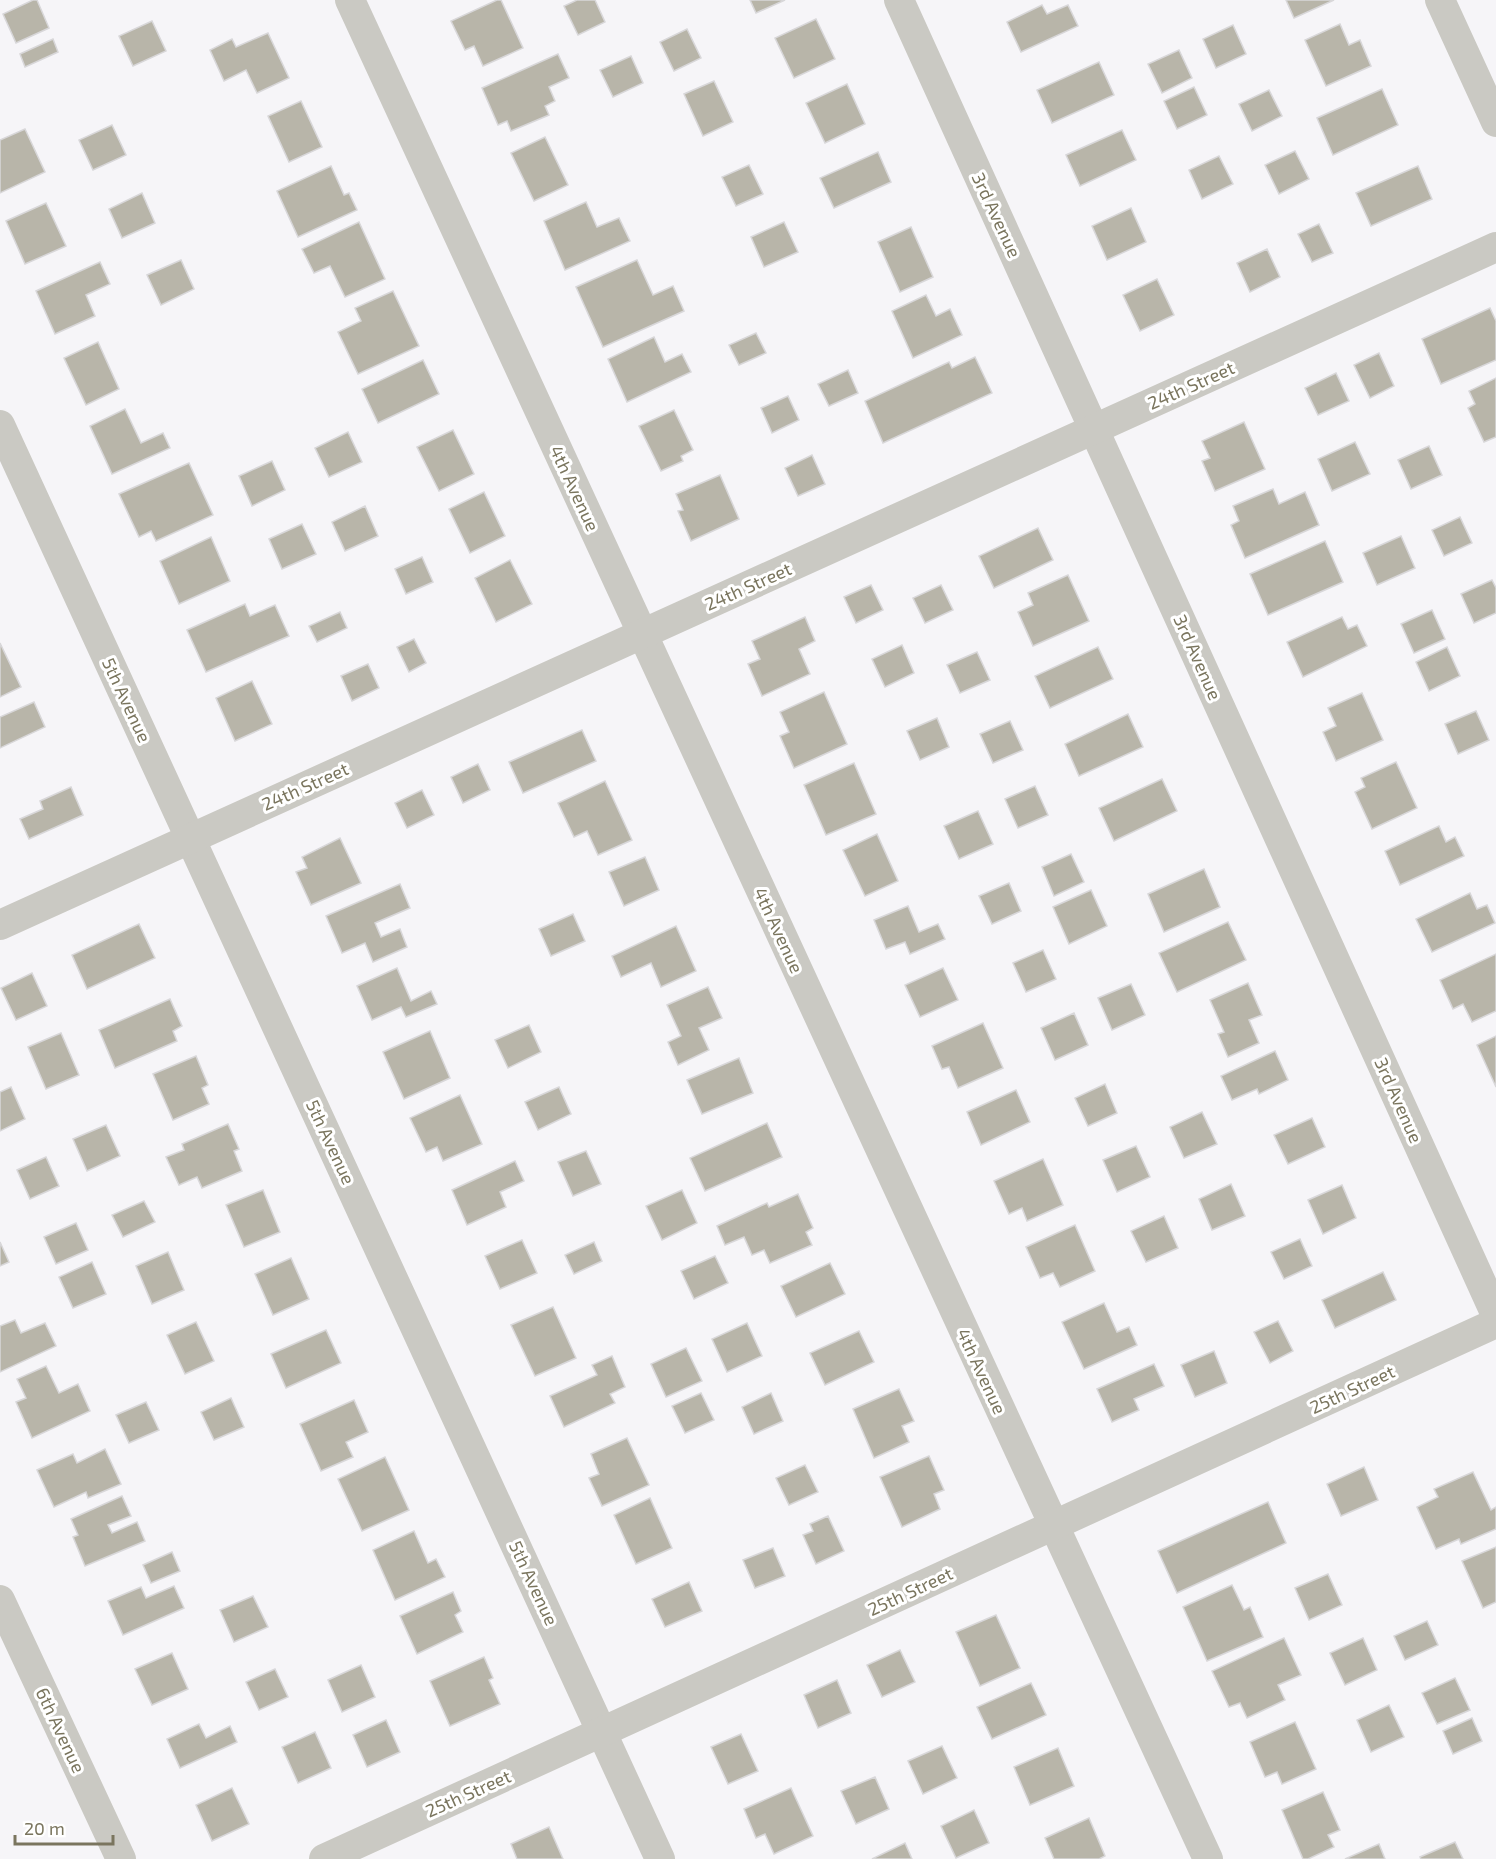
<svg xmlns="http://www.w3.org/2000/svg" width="1496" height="1859" font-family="'Exo 2',sans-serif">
	<rect width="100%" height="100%" fill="#f6f5f8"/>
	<g fill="#b8b5a9" stroke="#d8d7d9" stroke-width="1.5">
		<polygon points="33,0 37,0 49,28 16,43 3,14"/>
		<polygon points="497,0 501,0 523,48 483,66 474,46 465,50 451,21"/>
		<polygon points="577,0 595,0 605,22 578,35 564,6"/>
		<polygon points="750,0 785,0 756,13"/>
		<polygon points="1286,0 1334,0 1294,18"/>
		<polygon points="1042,5 1047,14 1068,5 1078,26 1021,52 1007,22"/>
		<polygon points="816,19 835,59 794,78 775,38"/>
		<polygon points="152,21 166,51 133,66 119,36"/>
		<polygon points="1340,24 1349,45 1360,40 1371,66 1326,86 1305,40"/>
		<polygon points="1233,25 1246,54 1216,68 1203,39"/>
		<polygon points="687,29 701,58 674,71 660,42"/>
		<polygon points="268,33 289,78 257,93 246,70 224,81 210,50 232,39 236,47"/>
		<polygon points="53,39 58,52 25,67 20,54"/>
		<polygon points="1179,50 1192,78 1162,93 1148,64"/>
		<polygon points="558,54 569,78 549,87 555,101 545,106 549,115 511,131 507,121 498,125 482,88"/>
		<polygon points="631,56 643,83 613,97 600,70"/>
		<polygon points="1099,62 1114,95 1052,123 1037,90"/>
		<polygon points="714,81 733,122 703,136 684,94"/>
		<polygon points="847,84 865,124 825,143 806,103"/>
		<polygon points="1194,87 1207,115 1177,129 1164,101"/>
		<polygon points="1382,89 1398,125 1333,155 1317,118"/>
		<polygon points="1269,90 1282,116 1252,131 1239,104"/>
		<polygon points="301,101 322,147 289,162 268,116"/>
		<polygon points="112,125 126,155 93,170 79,140"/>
		<polygon points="25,129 45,172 0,193 0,140"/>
		<polygon points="1122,130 1136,160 1080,186 1066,155"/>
		<polygon points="545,137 568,185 534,201 511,153"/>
		<polygon points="1295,151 1309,179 1279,194 1265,165"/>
		<polygon points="878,152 891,182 834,208 820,178"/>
		<polygon points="1219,156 1233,184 1202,199 1189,170"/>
		<polygon points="749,165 763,194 736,206 722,177"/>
		<polygon points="331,166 344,195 349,193 357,210 298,237 277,191"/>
		<polygon points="1418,166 1432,199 1371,226 1356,193"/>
		<polygon points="142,193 155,223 122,238 109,209"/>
		<polygon points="586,202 597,227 619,218 630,241 565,270 544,221"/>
		<polygon points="46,203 66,246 25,264 6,221"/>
		<polygon points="1131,208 1146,242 1107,260 1092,226"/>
		<polygon points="359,222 385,279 345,297 330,266 314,273 302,249"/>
		<polygon points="784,222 798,252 764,267 751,237"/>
		<polygon points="1319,224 1333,253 1312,262 1298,234"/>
		<polygon points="911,227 933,277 900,292 878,242"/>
		<polygon points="1267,249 1280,277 1250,292 1237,263"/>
		<polygon points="181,260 194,289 161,305 147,275"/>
		<polygon points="637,260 653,295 673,286 684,311 603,347 576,287"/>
		<polygon points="100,262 110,284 86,295 95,316 55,334 36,291"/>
		<polygon points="1157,279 1174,315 1140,331 1123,295"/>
		<polygon points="393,291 419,346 358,374 338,332 361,321 355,308"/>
		<polygon points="926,295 936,316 950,309 962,335 913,358 892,311"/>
		<polygon points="1490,308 1496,321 1496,360 1441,384 1422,339"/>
		<polygon points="756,333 766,353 739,365 729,345"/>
		<polygon points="654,337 665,362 682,354 691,372 627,402 608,359"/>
		<polygon points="98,342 119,389 86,405 64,358"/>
		<polygon points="1379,353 1394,386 1370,398 1354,365"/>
		<polygon points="975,357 992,393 883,443 865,401 949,362 952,368"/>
		<polygon points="423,360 439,394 378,423 362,389"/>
		<polygon points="848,370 858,393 829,406 818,384"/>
		<polygon points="1336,373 1349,401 1318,415 1305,388"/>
		<polygon points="1496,378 1496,437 1484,442 1468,408 1475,404 1469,391"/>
		<polygon points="788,396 799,420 772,433 761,408"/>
		<polygon points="125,409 141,443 163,433 170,448 112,474 90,426"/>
		<polygon points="674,410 693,450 681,456 683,461 661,471 639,426"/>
		<polygon points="1244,422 1265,469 1215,491 1202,461 1210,458 1202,441"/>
		<polygon points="453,430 474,474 439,491 417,447"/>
		<polygon points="348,432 362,462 329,477 315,448"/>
		<polygon points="1355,442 1370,474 1332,491 1318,459"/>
		<polygon points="1429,446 1442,475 1411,489 1398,460"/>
		<polygon points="812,455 825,484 798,496 785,468"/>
		<polygon points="272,461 285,490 252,506 239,476"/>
		<polygon points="189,463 213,515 156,541 151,531 139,537 119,494"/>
		<polygon points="720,475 739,519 691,541 678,511 683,510 676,494"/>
		<polygon points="1273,489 1279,504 1305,492 1319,525 1245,558 1231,525 1239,521 1233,506"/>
		<polygon points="484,492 505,536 470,553 449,509"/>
		<polygon points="365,506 378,536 345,551 332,522"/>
		<polygon points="1460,517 1472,543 1444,556 1432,530"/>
		<polygon points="302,524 316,554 282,569 269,539"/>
		<polygon points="1038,528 1053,560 994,588 979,556"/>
		<polygon points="1401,536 1415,568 1377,585 1363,553"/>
		<polygon points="211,537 230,581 179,604 160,561"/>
		<polygon points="1325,541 1343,582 1268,615 1250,574"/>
		<polygon points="422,557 433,582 406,594 395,569"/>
		<polygon points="510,560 532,604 496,622 475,578"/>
		<polygon points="1068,575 1089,621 1033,646 1018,612 1033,605 1028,593"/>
		<polygon points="1492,580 1496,588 1496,613 1474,623 1461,594"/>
		<polygon points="871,585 883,610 856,623 844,597"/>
		<polygon points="941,585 953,610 925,623 913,598"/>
		<polygon points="245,604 250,616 275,605 289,636 206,672 187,630"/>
		<polygon points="1432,610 1445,639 1414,653 1401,624"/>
		<polygon points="340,612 347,628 317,642 309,626"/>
		<polygon points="805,617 815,641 799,649 810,674 762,696 748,664 760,659 752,641"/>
		<polygon points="1342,617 1348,629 1357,625 1367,646 1303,677 1287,642"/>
		<polygon points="414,639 426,663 409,672 397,647"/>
		<polygon points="0,643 21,687 0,697"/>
		<polygon points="902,645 914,673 885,687 872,659"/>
		<polygon points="1098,647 1113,679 1050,708 1035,676"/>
		<polygon points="1447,647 1460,676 1429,691 1416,662"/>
		<polygon points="977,652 990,680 960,693 947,665"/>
		<polygon points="368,664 379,688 352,701 341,676"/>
		<polygon points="252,681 272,724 235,741 216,698"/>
		<polygon points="824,692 847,744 794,768 780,736 789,732 780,712"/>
		<polygon points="1362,693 1383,740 1336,761 1323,732 1336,726 1328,708"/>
		<polygon points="34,702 45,727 0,748 0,717"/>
		<polygon points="1476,711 1489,740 1458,754 1445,724"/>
		<polygon points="1128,714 1143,747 1079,776 1065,744"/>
		<polygon points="937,718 949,747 920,760 907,731"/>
		<polygon points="1010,721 1023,750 993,763 980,734"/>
		<polygon points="582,730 596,761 523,793 509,762"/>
		<polygon points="1396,762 1417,808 1372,829 1355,792 1365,787 1361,778"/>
		<polygon points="854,763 876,814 826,835 804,785"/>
		<polygon points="478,764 490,790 463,803 451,777"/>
		<polygon points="1162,779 1177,811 1114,841 1099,808"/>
		<polygon points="605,781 632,840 598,855 587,831 574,837 558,803"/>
		<polygon points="1035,786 1048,815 1018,828 1005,799"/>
		<polygon points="71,787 83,815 29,839 20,819 43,809 40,801"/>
		<polygon points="422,790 434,815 407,828 395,803"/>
		<polygon points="978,811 993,844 959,859 944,826"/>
		<polygon points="1439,826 1446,842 1455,837 1464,856 1400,885 1385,851"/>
		<polygon points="877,834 898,881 865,896 843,850"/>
		<polygon points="340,838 361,883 311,905 296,872 307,868 302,857"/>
		<polygon points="1071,854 1084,882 1054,896 1042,867"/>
		<polygon points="645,857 659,890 624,906 609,872"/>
		<polygon points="1204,869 1220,907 1164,932 1148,894"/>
		<polygon points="1009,883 1021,911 992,924 979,896"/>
		<polygon points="400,884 410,908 375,923 381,937 400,929 407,947 373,962 365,943 342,953 326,916"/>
		<polygon points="1091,890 1107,926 1069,944 1053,907"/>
		<polygon points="1470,893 1477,909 1487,905 1495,923 1432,952 1416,919"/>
		<polygon points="908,906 919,932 938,924 945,939 910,954 905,942 886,949 874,920"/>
		<polygon points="573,914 585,941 551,956 539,929"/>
		<polygon points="1228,922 1246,960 1177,992 1159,953"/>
		<polygon points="139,924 155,958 87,989 72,955"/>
		<polygon points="676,926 696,971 661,987 651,963 621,977 612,956"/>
		<polygon points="1043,950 1056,979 1026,992 1013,963"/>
		<polygon points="1496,954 1496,1011 1472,1022 1463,1004 1453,1009 1440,980"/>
		<polygon points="397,968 411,1001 431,991 437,1004 406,1017 401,1007 372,1020 357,986"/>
		<polygon points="943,968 958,1000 920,1017 905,985"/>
		<polygon points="32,973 47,1006 16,1020 1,988"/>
		<polygon points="1248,983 1262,1015 1249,1020 1259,1043 1228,1057 1218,1034 1224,1032 1210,1000"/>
		<polygon points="1131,984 1145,1015 1112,1030 1098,998"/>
		<polygon points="708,987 722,1018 699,1028 709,1050 678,1065 668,1042 681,1036 667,1005"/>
		<polygon points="170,999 182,1026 173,1031 177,1041 115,1068 99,1030"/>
		<polygon points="1074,1013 1088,1045 1055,1060 1041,1028"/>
		<polygon points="983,1023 1003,1068 958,1088 949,1067 942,1069 932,1046"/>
		<polygon points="529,1025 541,1052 508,1068 495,1040"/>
		<polygon points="430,1031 450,1078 404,1099 383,1052"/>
		<polygon points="61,1033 79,1075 46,1089 28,1047"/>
		<polygon points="1496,1036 1496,1087 1477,1045"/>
		<polygon points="1275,1051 1288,1080 1259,1094 1257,1089 1232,1100 1221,1076"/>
		<polygon points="196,1056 208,1085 202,1088 209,1104 173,1120 153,1074"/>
		<polygon points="739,1058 753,1093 702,1114 687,1080"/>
		<polygon points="1105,1084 1117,1113 1088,1126 1075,1098"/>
		<polygon points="11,1087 25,1119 0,1131 0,1092"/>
		<polygon points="559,1087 571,1114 538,1130 525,1102"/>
		<polygon points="1016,1090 1030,1122 981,1145 967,1112"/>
		<polygon points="460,1095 482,1144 443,1161 437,1147 426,1152 410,1118"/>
		<polygon points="1202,1112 1217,1144 1184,1158 1170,1127"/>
		<polygon points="1312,1118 1325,1147 1288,1164 1274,1135"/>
		<polygon points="767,1123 782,1157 705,1191 690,1158"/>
		<polygon points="228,1124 239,1149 234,1151 242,1171 202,1188 197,1177 179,1185 166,1157 184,1150 182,1144"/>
		<polygon points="106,1125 120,1156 87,1171 73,1139"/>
		<polygon points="1136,1146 1150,1177 1117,1192 1103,1160"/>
		<polygon points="586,1151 601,1184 573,1196 558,1162"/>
		<polygon points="46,1157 59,1186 30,1199 17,1170"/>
		<polygon points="1043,1159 1063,1205 1027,1221 1022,1208 1009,1214 994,1181"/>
		<polygon points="515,1161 524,1181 500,1192 506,1207 467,1225 452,1190"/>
		<polygon points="1231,1184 1245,1216 1212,1230 1199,1199"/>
		<polygon points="1342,1185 1356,1218 1323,1234 1308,1200"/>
		<polygon points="263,1190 280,1232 244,1247 226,1205"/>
		<polygon points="682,1190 697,1223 662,1240 646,1206"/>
		<polygon points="798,1194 813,1228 806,1232 812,1245 770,1263 764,1250 752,1255 744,1237 725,1245 717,1226 767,1203 769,1207"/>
		<polygon points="144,1201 155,1222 123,1237 112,1215"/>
		<polygon points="1164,1216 1178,1248 1146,1262 1131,1231"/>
		<polygon points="76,1223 88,1250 56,1264 44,1237"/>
		<polygon points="1075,1225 1095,1271 1060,1287 1053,1273 1040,1278 1026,1247"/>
		<polygon points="1300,1239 1312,1266 1284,1279 1271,1252"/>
		<polygon points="522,1240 537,1273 500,1289 485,1256"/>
		<polygon points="0,1242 9,1262 0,1266"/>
		<polygon points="594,1242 602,1261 574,1274 565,1255"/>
		<polygon points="168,1252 184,1290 152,1304 136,1266"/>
		<polygon points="715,1256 728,1283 694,1299 681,1271"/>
		<polygon points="291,1258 309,1299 273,1315 255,1274"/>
		<polygon points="92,1262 106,1294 73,1308 59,1277"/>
		<polygon points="830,1263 845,1294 796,1317 781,1286"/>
		<polygon points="1383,1272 1396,1300 1335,1328 1322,1300"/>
		<polygon points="1104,1303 1117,1332 1129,1327 1137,1345 1084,1369 1062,1322"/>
		<polygon points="553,1307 576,1358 535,1376 511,1325"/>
		<polygon points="15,1320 21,1333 45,1323 56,1346 0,1372 0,1326"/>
		<polygon points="1278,1321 1293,1351 1270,1363 1254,1332"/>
		<polygon points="196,1322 214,1361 185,1374 167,1335"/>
		<polygon points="747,1323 762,1356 727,1372 712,1339"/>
		<polygon points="326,1330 341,1363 286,1388 271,1354"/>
		<polygon points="859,1331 874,1362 825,1385 810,1353"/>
		<polygon points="686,1348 702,1381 666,1397 651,1364"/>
		<polygon points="1214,1351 1227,1383 1195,1397 1181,1365"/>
		<polygon points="612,1356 625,1387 610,1394 615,1403 564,1427 550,1396 597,1375 592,1365"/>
		<polygon points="1154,1364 1164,1386 1134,1399 1139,1410 1112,1422 1097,1389"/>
		<polygon points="46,1366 59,1393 78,1384 90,1411 32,1438 16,1402 26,1398 17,1379"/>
		<polygon points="899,1389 914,1421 902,1426 909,1442 874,1458 853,1409"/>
		<polygon points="701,1393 714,1420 685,1433 672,1406"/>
		<polygon points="771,1393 783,1421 754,1434 742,1407"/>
		<polygon points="231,1398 244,1427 214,1440 201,1412"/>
		<polygon points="354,1400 368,1432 346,1442 353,1457 321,1471 300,1424"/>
		<polygon points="146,1402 159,1430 129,1443 116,1415"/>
		<polygon points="627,1438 649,1485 602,1506 589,1478 599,1474 591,1454"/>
		<polygon points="105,1449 121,1484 88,1498 86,1492 54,1507 37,1470 73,1454 77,1463"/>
		<polygon points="929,1456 944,1490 934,1494 940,1509 902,1527 880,1477"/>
		<polygon points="385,1457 409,1510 362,1531 338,1479"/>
		<polygon points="805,1465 818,1492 789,1505 776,1478"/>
		<polygon points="1364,1467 1378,1500 1341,1516 1327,1484"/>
		<polygon points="1473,1472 1491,1510 1496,1507 1496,1529 1461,1544 1459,1539 1436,1549 1417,1507 1438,1497 1434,1489"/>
		<polygon points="122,1496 131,1516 108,1525 112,1533 137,1522 145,1541 85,1566 73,1537 78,1535 71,1519"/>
		<polygon points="650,1498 672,1548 636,1564 614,1515"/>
		<polygon points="1268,1502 1286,1543 1177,1593 1158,1551"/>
		<polygon points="828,1516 844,1551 816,1564 803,1535 813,1531 810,1524"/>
		<polygon points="414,1531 428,1563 436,1559 445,1577 395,1600 373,1550"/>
		<polygon points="1496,1547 1496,1602 1483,1608 1462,1561"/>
		<polygon points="773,1548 785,1576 755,1588 743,1560"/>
		<polygon points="172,1552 180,1571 151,1583 143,1565"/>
		<polygon points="1328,1574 1342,1605 1309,1620 1295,1588"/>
		<polygon points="689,1582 702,1611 665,1627 652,1599"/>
		<polygon points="1232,1585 1244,1610 1250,1607 1263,1637 1207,1661 1183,1607"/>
		<polygon points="174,1586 184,1608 123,1635 108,1601 141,1587 146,1598"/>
		<polygon points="453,1592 461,1611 455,1615 463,1632 417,1654 400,1616"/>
		<polygon points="253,1596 268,1627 234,1642 220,1610"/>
		<polygon points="996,1615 1020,1668 980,1686 956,1632"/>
		<polygon points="1427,1621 1438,1645 1405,1660 1394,1636"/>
		<polygon points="1284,1638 1301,1675 1278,1685 1285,1700 1247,1718 1240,1703 1229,1707 1212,1671"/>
		<polygon points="1363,1638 1377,1670 1345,1685 1330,1653"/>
		<polygon points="900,1650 915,1682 882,1697 867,1665"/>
		<polygon points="172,1653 188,1689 152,1705 135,1669"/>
		<polygon points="484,1657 493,1678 489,1680 500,1704 450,1726 430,1681"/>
		<polygon points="361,1665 375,1697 342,1712 328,1680"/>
		<polygon points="275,1669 288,1697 259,1710 246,1682"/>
		<polygon points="1455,1678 1470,1710 1437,1724 1422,1693"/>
		<polygon points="837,1680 851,1713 818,1728 804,1695"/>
		<polygon points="1031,1683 1046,1715 992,1739 977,1707"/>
		<polygon points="1389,1705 1404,1737 1371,1752 1357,1720"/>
		<polygon points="1472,1718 1482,1741 1453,1754 1443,1731"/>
		<polygon points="386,1720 400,1752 367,1767 353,1735"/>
		<polygon points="1295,1722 1316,1769 1282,1784 1277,1772 1265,1777 1250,1742"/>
		<polygon points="199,1724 206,1738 230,1726 237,1742 180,1768 167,1739"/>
		<polygon points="315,1732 331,1768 298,1783 282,1747"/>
		<polygon points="741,1734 758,1771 728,1784 711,1747"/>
		<polygon points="942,1746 957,1778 923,1794 908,1761"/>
		<polygon points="1058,1748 1074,1786 1030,1805 1014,1767"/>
		<polygon points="875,1777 889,1809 856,1824 841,1791"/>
		<polygon points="232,1788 249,1824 212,1841 196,1805"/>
		<polygon points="791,1788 813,1836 774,1854 765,1834 756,1838 744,1809"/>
		<polygon points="1323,1792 1340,1830 1328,1835 1334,1847 1308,1859 1303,1859 1282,1810"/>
		<polygon points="974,1810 989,1843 956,1858 941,1826"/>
		<polygon points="1089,1818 1105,1856 1099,1859 1054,1859 1045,1838"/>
		<polygon points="549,1827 563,1859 517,1859 511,1844"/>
		<polygon points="1455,1842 1463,1859 1421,1859 1420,1857"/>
		<polygon points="905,1843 912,1859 872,1859"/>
		<polygon points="1379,1844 1385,1859 1345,1859"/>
	</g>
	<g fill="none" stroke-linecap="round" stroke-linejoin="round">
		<g stroke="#cac9c3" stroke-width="30">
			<polyline points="350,0 1208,1859"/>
			<polyline points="899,0 1496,1315"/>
			<polyline points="1440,0 1496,122"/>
			<polyline points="0,425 660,1859"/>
			<polyline points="0,925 1496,247"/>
			<polyline points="0,1600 121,1859"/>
			<polyline points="324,1859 1496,1323"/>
		</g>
	</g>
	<g text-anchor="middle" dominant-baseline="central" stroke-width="6" stroke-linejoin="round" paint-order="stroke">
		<g font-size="18" fill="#7a755e" stroke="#fff">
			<text transform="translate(997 215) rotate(65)">3rd Avenue</text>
			<text transform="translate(1191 385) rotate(-24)">24th Street</text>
			<text transform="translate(575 488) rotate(65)">4th Avenue</text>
			<text transform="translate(748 586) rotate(-24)">24th Street</text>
			<text transform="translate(1198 657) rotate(66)">3rd Avenue</text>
			<text transform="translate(127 700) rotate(65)">5th Avenue</text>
			<text transform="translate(305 786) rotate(-24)">24th Street</text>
			<text transform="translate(779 930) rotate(65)">4th Avenue</text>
			<text transform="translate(1399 1100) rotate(66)">3rd Avenue</text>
			<text transform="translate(331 1142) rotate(65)">5th Avenue</text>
			<text transform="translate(982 1371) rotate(65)">4th Avenue</text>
			<text transform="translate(1352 1389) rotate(-25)">25th Street</text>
			<text transform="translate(534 1583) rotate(65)">5th Avenue</text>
			<text transform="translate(910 1591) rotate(-25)">25th Street</text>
			<text transform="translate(61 1730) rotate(65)">6th Avenue</text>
			<text transform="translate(468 1793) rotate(-24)">25th Street</text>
		</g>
	</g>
	<path d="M15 1835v9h98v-9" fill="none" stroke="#7a755e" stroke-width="3"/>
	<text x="24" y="1835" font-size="18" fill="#7a755e" stroke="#ffffff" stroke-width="4.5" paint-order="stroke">20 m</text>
</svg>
